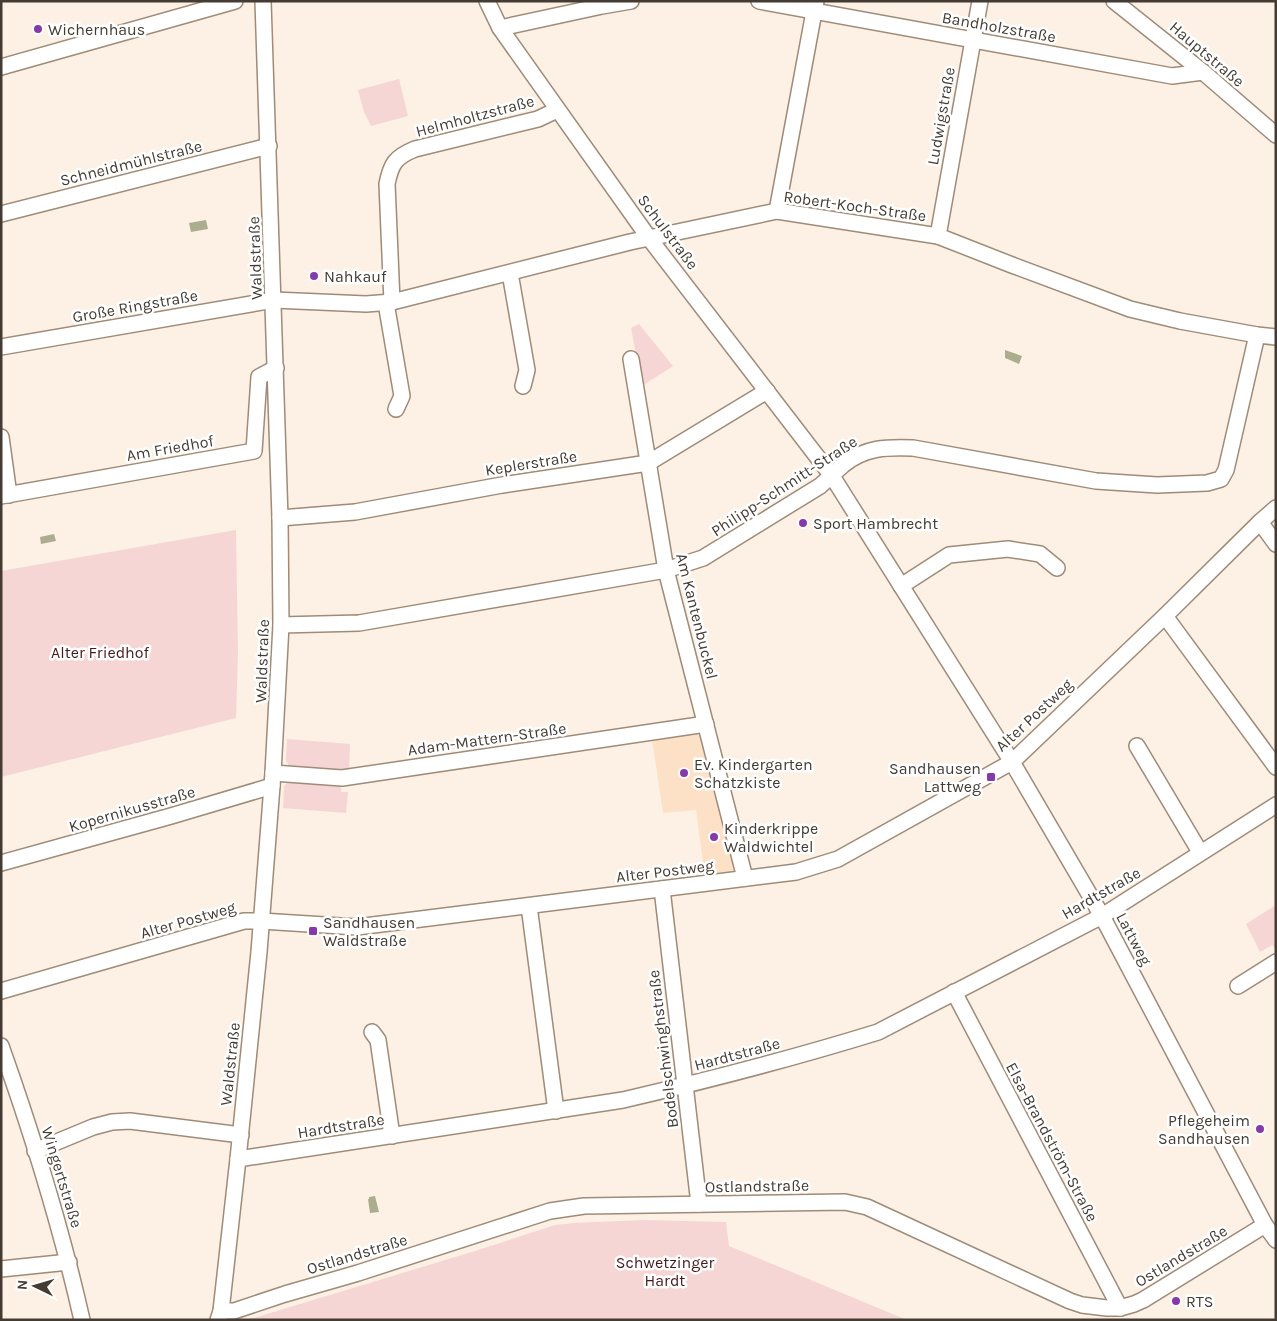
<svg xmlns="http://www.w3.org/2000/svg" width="1277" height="1321" font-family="Karla,sans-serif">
	<rect width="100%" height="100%" fill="#fdf0e4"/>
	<polygon fill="#fde1c7" points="695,733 700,736 704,743 735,866 732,872 705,876 696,810 663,813 652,739"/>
	<g fill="#f5d6d4">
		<polygon points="399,79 408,116 371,126 364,112 358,90"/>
		<polygon points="639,324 673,366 642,386 631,328"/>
		<polygon points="236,530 238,652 236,718 1,777 1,571"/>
		<polygon points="287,739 350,744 349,770 337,771 289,767 286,760"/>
		<polygon points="289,781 341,785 341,792 348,792 346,813 283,808 284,786"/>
		<polygon points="1276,905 1276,950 1272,945 1260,952 1246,924"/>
		<polygon points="645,1220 726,1222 729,1246 907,1320 247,1320 475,1251 555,1225 573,1223"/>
	</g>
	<g fill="#acad8f">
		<polygon points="206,220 208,229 191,232 189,223"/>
		<polygon points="1005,350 1022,356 1019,364 1005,358"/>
		<polygon points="54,534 56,541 41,544 40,537"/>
		<polygon points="375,1196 379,1212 370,1213 368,1199 369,1199 369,1197"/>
	</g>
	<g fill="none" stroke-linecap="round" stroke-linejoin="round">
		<g stroke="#9f8b78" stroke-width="18">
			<g id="minor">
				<polyline points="487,1 500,28 649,238 832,476 1012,762 1102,916 1265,1225 1276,1240"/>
				<polyline points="759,1 1172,76 1203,72"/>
				<polyline points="1114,1 1203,72 1276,135"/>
				<polyline points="500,28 602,6 631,1"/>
				<polyline points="1,67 235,1"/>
				<polyline points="777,211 816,1"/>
				<polyline points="1,214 269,146"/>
				<polyline points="938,236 980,1"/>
				<polyline points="510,273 527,370 523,386"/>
				<path d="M392 302 387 184C391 164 395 157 415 149L538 119 557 110"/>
				<polyline points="386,303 402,396 396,409"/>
				<polyline points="1,347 274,300 366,304 392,302 630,242 777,211 938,236 1012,265 1130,309 1180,321 1257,335 1276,337"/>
				<polyline points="631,359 666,570 745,878"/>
				<polyline points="1,437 9,495"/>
				<polyline points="1,496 254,451 259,377 276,368"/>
				<polyline points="280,518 355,512 502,485 648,463 767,391"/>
				<polyline points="1260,522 1276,544"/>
				<polyline points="901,586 949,555 1008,549 1040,554 1057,568"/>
				<polyline points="1165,616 1276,767"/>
				<path d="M281 625 359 623 666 570 703 558 820 486C828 479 835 472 843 465 865 447 887 447 913 448L1096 481 1157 485 1207 483 1221 479 1226 470 1257 335"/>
				<polyline points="1137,746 1200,852"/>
				<polyline points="273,773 342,778 706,724"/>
				<polyline points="1,863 171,816 272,786"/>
				<polyline points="662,889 699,1204"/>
				<polyline points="529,906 556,1111"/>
				<polyline points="1238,986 1276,962"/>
				<polyline points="1,991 244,921 261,921 357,927 796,872 838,859 1012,762 1165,616 1260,522 1276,508"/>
				<polyline points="954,992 1120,1308"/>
				<polyline points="372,1032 378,1040 392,1136"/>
				<path d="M1 1046C33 1136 61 1227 82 1320"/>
				<polyline points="35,1151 93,1127 112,1122 130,1121 241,1135"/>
				<path d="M238 1159 623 1100C709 1080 794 1058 878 1032L1102 916 1276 805"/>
				<polyline points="1,1269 69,1262"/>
				<polyline points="221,1311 234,1311 285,1294 358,1273 550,1211 584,1206 845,1202 867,1207 1070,1301 1082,1305 1107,1308 1120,1308 1134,1304 1143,1300 1265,1225"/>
				<polyline points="218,1320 221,1311 238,1159 259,952 273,773 281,625 280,518 263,1"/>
			</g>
		</g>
		<use href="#minor" stroke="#fff" stroke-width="15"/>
	</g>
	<g fill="#8639a9" stroke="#fff" stroke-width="2">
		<circle cx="38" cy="29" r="5"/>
		<circle cx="314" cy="276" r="5"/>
		<circle cx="803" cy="523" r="5"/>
		<circle cx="684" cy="773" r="5"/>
		<rect x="986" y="772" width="10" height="10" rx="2.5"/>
		<circle cx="714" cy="837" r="5"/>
		<rect x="308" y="926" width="10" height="10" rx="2.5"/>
		<circle cx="1260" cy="1129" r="5"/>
		<circle cx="1176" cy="1301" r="5"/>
	</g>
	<g text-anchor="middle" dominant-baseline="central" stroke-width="5" stroke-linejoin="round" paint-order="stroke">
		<g font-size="16" fill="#443b33" stroke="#fff">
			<text transform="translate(999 27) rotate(10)">Bandholzstraße</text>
			<text transform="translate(1207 54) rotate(40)">Hauptstraße</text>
			<text transform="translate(475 116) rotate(-15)">Helmholtzstraße</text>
			<text transform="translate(941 116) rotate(-80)">Ludwigstraße</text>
			<text transform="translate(131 163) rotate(-14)">Schneidmühlstraße</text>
			<text transform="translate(855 206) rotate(8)">Robert-Koch-Straße</text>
			<text transform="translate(668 232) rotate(53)">Schulstraße</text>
			<text transform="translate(255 258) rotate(-92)">Waldstraße</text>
			<text transform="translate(135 306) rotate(-10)">Große Ringstraße</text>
			<text transform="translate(170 448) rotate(-10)">Am Friedhof</text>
			<text transform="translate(531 463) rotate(-9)">Keplerstraße</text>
			<text transform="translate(784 486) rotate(-33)">Philipp-Schmitt-Straße</text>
			<text transform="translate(697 616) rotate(76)">Am Kantenbuckel</text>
			<text transform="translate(262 661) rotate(-88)">Waldstraße</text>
			<text transform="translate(1034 715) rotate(-43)">Alter Postweg</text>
			<text transform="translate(487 739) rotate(-8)">Adam-Mattern-Straße</text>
			<text transform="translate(132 809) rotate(-16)">Kopernikusstraße</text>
			<text transform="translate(665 871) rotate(-7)">Alter Postweg</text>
			<text transform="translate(1101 893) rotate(-30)">Hardtstraße</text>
			<text transform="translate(188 920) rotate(-16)">Alter Postweg</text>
			<text transform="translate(1134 939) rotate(62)">Lattweg</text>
			<text transform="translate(663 1049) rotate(-97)">Bodelschwinghstraße</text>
			<text transform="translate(737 1054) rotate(-15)">Hardtstraße</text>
			<text transform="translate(230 1064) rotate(-84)">Waldstraße</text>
			<text transform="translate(341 1126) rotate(-9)">Hardtstraße</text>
			<text transform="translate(1052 1142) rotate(62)">Elsa-Brandström-Straße</text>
			<text transform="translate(62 1177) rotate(73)">Wingertstraße</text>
			<text transform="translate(757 1186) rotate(-1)">Ostlandstraße</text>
			<text transform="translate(357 1254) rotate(-17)">Ostlandstraße</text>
			<text transform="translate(1181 1256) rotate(-31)">Ostlandstraße</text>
		</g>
		<g font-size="16" fill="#443b33" stroke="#fff" text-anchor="start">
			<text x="48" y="29">Wichernhaus</text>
			<text x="324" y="276">Nahkauf</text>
			<text x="813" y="523">Sport Hambrecht</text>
			<text x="694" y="764">Ev. Kindergarten<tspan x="694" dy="18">Schatzkiste</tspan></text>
			<text x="981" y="768" text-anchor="end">Sandhausen<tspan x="981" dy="18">Lattweg</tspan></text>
			<text x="724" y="828">Kinderkrippe<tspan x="724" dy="18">Waldwichtel</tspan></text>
			<text x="323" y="922">Sandhausen<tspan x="323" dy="18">Waldstraße</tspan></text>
			<text x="1250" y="1120" text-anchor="end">Pflegeheim<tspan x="1250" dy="18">Sandhausen</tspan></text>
			<text x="1186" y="1301">RTS</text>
		</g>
		<g font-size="16" fill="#48191b" stroke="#fff">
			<text x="100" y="652">Alter Friedhof</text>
			<text x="665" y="1262">Schwetzinger<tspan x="665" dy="18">Hardt</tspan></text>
		</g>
	</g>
	<rect width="1277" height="1321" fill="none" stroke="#443b33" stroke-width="5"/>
	<g transform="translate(35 1286) rotate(275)" stroke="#ffffff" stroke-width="4" paint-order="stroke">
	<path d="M0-4L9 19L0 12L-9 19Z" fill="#443b33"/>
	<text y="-8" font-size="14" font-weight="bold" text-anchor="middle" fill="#443b33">N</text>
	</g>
</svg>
